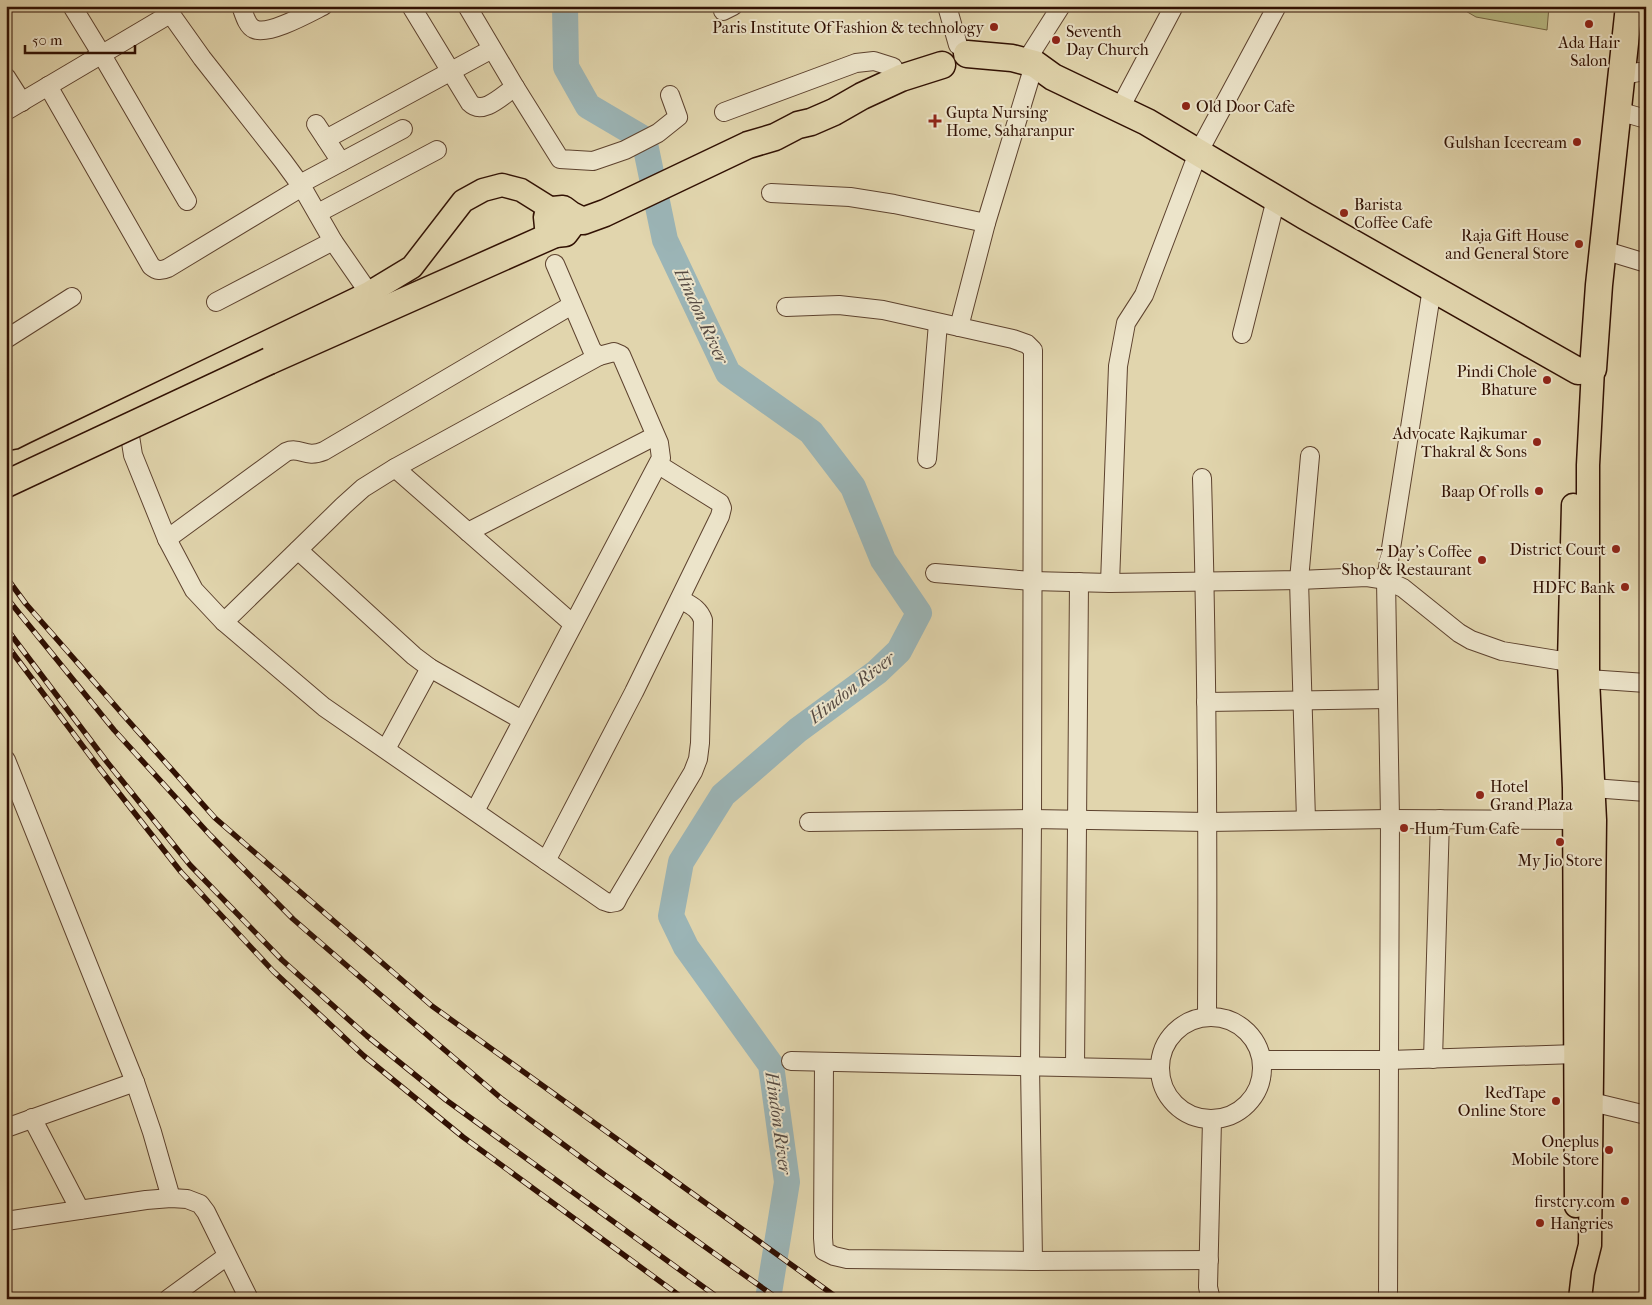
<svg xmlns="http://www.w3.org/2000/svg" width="1652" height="1305" font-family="'IM FELL French Canon',serif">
	<rect width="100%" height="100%" fill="#e1d5ad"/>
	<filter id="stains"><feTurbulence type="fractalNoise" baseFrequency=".004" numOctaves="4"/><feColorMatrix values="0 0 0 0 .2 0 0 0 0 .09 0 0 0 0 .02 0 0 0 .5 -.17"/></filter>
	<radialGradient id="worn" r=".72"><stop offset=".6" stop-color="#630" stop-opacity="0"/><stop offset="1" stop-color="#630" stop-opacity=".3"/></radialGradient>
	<polygon fill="#b9bb85" stroke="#756644" points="1457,6 1549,6 1547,30 1476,17"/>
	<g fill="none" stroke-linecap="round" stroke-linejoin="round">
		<polyline stroke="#9bb5b7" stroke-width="26" points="565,6 566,67 588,106 644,139 665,240 728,373 811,432 853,487 883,560 919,613 899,651 877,672 798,730 723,795 681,862 671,916 686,947 771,1065 787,1182 768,1299"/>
		<g stroke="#5d422e" stroke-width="20">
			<g id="minor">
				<polyline points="72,6 102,55 187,201"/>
				<polyline points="165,6 202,58 283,161 302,187 333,241 369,293"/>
				<path d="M241 6C244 14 247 26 254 29 268 36 309 13 323 6"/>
				<path d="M411 6 470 103C483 116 503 95 515 87"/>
				<polyline points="467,6 515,87 560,159 593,161 625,150 658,133 678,117 670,95"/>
				<polyline points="947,6 958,45"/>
				<polyline points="723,11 733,6"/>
				<polyline points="1026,61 1061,6"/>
				<polyline points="1621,75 1646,71"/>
				<polyline points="6,77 22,102"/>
				<path d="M48 86 151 266C157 271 161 271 168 268L302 187"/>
				<polyline points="1120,108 1174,6"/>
				<polyline points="6,111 170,14"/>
				<polyline points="1618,111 1646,119"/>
				<polyline points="724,112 856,63 874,61 893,67"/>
				<polyline points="316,124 341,162"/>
				<polyline points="326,139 492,49"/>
				<polyline points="300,184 403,129"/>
				<polyline points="771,193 850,197 894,204 986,223"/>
				<polyline points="318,213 437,150"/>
				<polyline points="1603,250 1646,263"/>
				<polyline points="216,302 333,241"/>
				<polyline points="786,307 839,305 883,310 1013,339 1027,344 1033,350 1032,819 1030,1066 1033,1261"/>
				<polyline points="959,327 986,223 1031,75"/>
				<polyline points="1242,334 1276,199"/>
				<polyline points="6,339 72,297"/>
				<path d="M127 417 133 455 167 539 194 590 224 622 324 707 604 901 610 903 616 902 619 896 693 772 698 759 700 743 703 620C699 608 690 605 680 599"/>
				<polyline points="927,459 938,323"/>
				<polyline points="395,468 573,624"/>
				<path d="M1202 478C1207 658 1208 837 1207 1017"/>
				<polyline points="468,532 655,436"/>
				<path d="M167 539 286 452C300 446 305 459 324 451L572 305"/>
				<polyline points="298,550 414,656 430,668 522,720"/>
				<polyline points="935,573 1032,581 1110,583 1299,580 1367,577 1386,580 1403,588 1459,633 1471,640 1502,651 1569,662"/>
				<polyline points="1110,583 1118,366 1126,323 1144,295 1198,153 1277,6"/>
				<polyline points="224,622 343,506 363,488 395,468 599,356"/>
				<polyline points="1588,679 1646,683"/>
				<polyline points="1206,702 1388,699"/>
				<polyline points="386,749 430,668"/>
				<polyline points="6,760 135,1082 152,1132 171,1198"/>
				<polyline points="1593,788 1646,792"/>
				<polyline points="475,811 661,458 659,443 621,355 614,352 599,356 592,350 555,264"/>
				<polyline points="1306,820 1299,580 1310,456"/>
				<polyline points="809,822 1032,819 1208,822 1390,819 1574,820"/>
				<polyline points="546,861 634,692 720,516 722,508 720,503 659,465"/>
				<circle cx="1211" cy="1068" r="51"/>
				<polyline points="1433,1059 1440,819"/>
				<polyline points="1262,1060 1389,1060 1576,1054"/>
				<polyline points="791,1061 1160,1069"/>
				<polyline points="824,1062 823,1238 824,1251 834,1256 847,1259 1033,1261 1209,1260"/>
				<polyline points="1075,1067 1079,582"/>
				<polyline points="1580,1102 1592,1102 1646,1115"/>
				<polyline points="32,1118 80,1210"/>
				<polyline points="6,1128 135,1082"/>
				<polyline points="6,1221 146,1200 171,1198 187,1199 200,1204 206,1212 249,1299"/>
				<polyline points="168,1299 227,1256"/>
				<polyline points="1212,1299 1210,1296 1208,1287 1212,1120"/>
				<polyline points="1388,1299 1390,819 1386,580 1432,288"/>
			</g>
		</g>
		<g stroke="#311103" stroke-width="25">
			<g id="major">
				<polyline points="6,463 22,460 36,453 369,293 412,267 463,201 483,190 502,185 521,190 553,210"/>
				<polyline points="1573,505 1569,662 1574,788 1576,1206"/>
				<polyline points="1580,1299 1583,1273 1590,1245 1595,820 1588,679 1588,465 1593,369"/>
			</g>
		</g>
		<g stroke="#311103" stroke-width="29">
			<g id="highway">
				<polyline points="967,54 1012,58 1035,64 1053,77 1147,122 1305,216 1578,371 1593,369 1599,285 1629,6"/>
				<polyline points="571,215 571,225 565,233 555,234 548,227 547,217 553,210 563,209 571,215 583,221 605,213 748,145 775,137 798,125 811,122 834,112 862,96 901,78 942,65"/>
				<polyline points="269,361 555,234"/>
			</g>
		</g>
		<use href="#minor" stroke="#ece4ca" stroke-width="18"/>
		<use href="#major" stroke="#e1d5ad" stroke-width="22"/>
		<use href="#highway" stroke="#e1d5ad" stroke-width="26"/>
		<g stroke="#311103" stroke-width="5.5">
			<g id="rail">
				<polyline points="6,577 26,604 125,717 215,818 432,1006 839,1299"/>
				<polyline points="6,597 114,730 210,835 293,919 405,1016 502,1099 606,1176 778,1299"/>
				<polyline points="6,628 107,762 190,865 282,960 367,1036 446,1100 720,1299"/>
				<polyline points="6,644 100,769 181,872 273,971 364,1056 463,1137 684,1299"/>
			</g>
		</g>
		<use href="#rail" stroke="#ece4ca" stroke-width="4" stroke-dasharray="11" stroke-linecap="butt"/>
		<g stroke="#311103" stroke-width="29" stroke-linecap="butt">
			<polyline id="highway-bridge" points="6,484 269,361"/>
		</g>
		<use href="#highway-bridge" stroke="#e1d5ad" stroke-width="26"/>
	</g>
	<g fill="#8f2418" stroke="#ece4ca" stroke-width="2">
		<circle cx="1589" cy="24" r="5"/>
		<circle cx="994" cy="27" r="5"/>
		<circle cx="1056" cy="40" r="5"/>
		<circle cx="1186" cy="106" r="5"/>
		<path d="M932.5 113.5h5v5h5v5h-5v5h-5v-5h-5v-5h5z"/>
		<circle cx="1577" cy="142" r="5"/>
		<circle cx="1344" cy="213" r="5"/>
		<circle cx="1579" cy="244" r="5"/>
		<circle cx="1547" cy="380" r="5"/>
		<circle cx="1537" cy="442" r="5"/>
		<circle cx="1539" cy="491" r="5"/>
		<circle cx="1616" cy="549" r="5"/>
		<circle cx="1482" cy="560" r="5"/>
		<circle cx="1625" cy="587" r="5"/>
		<circle cx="1480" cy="795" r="5"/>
		<circle cx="1404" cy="828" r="5"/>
		<circle cx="1560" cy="842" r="5"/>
		<circle cx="1556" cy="1101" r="5"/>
		<circle cx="1609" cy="1150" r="5"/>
		<circle cx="1625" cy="1201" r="5"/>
		<circle cx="1540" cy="1223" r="5"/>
	</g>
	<g text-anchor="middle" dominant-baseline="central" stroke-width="4" stroke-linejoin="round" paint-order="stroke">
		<g font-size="16" fill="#311103" stroke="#ece4ca" text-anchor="end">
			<text x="984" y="27">Paris Institute Of Fashion &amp; technology</text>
			<text x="1066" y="31" text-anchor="start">Seventh<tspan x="1066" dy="18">Day Church</tspan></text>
			<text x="1589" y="42" text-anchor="middle">Ada Hair<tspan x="1589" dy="18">Salon</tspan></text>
			<text x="1196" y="106" text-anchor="start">Old Door Cafe</text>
			<text x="946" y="112" text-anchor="start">Gupta Nursing<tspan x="946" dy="18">Home, Saharanpur</tspan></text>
			<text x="1567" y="142">Gulshan Icecream</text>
			<text x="1354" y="204" text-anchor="start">Barista<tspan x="1354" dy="18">Coffee Cafe</tspan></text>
			<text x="1569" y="235">Raja Gift House<tspan x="1569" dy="18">and General Store</tspan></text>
			<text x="1537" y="371">Pindi Chole<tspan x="1537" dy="18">Bhature</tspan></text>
			<text x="1527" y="433">Advocate Rajkumar<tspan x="1527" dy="18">Thakral &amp; Sons</tspan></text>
			<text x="1529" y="491">Baap Of rolls</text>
			<text x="1606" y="549">District Court</text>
			<text x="1472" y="551">7 Day's Coffee<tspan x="1472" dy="18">Shop &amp; Restaurant</tspan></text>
			<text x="1615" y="587">HDFC Bank</text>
			<text x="1490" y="786" text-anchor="start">Hotel<tspan x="1490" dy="18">Grand Plaza</tspan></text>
			<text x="1414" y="828" text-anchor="start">Hum Tum Cafe</text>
			<text x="1560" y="860" text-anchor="middle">My Jio Store</text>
			<text x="1546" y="1092">RedTape<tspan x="1546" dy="18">Online Store</tspan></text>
			<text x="1599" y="1141">Oneplus<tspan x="1599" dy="18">Mobile Store</tspan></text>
			<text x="1615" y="1201">firstcry.com</text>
			<text x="1550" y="1223" text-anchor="start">Hangries</text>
		</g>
		<g font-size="18" font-style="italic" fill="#564a42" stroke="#ece4ca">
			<text transform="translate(701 316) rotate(65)">Hindon River</text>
			<text transform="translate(852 688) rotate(-38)">Hindon River</text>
			<text transform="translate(778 1123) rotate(82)">Hindon River</text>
		</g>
	</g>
	<rect width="1652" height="1305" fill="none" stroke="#e1d5ad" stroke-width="25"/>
	<rect x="8" y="8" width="1637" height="1290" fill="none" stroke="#311103" stroke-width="2.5"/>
	<rect x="12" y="12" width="1627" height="1280" fill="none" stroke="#311103"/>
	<path d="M25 45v8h110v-8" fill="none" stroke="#311103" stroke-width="2.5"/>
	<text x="32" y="45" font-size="15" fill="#311103" stroke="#ece4ca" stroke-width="4" paint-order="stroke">50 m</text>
	<rect width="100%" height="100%" filter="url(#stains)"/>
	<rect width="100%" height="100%" fill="url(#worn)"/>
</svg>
